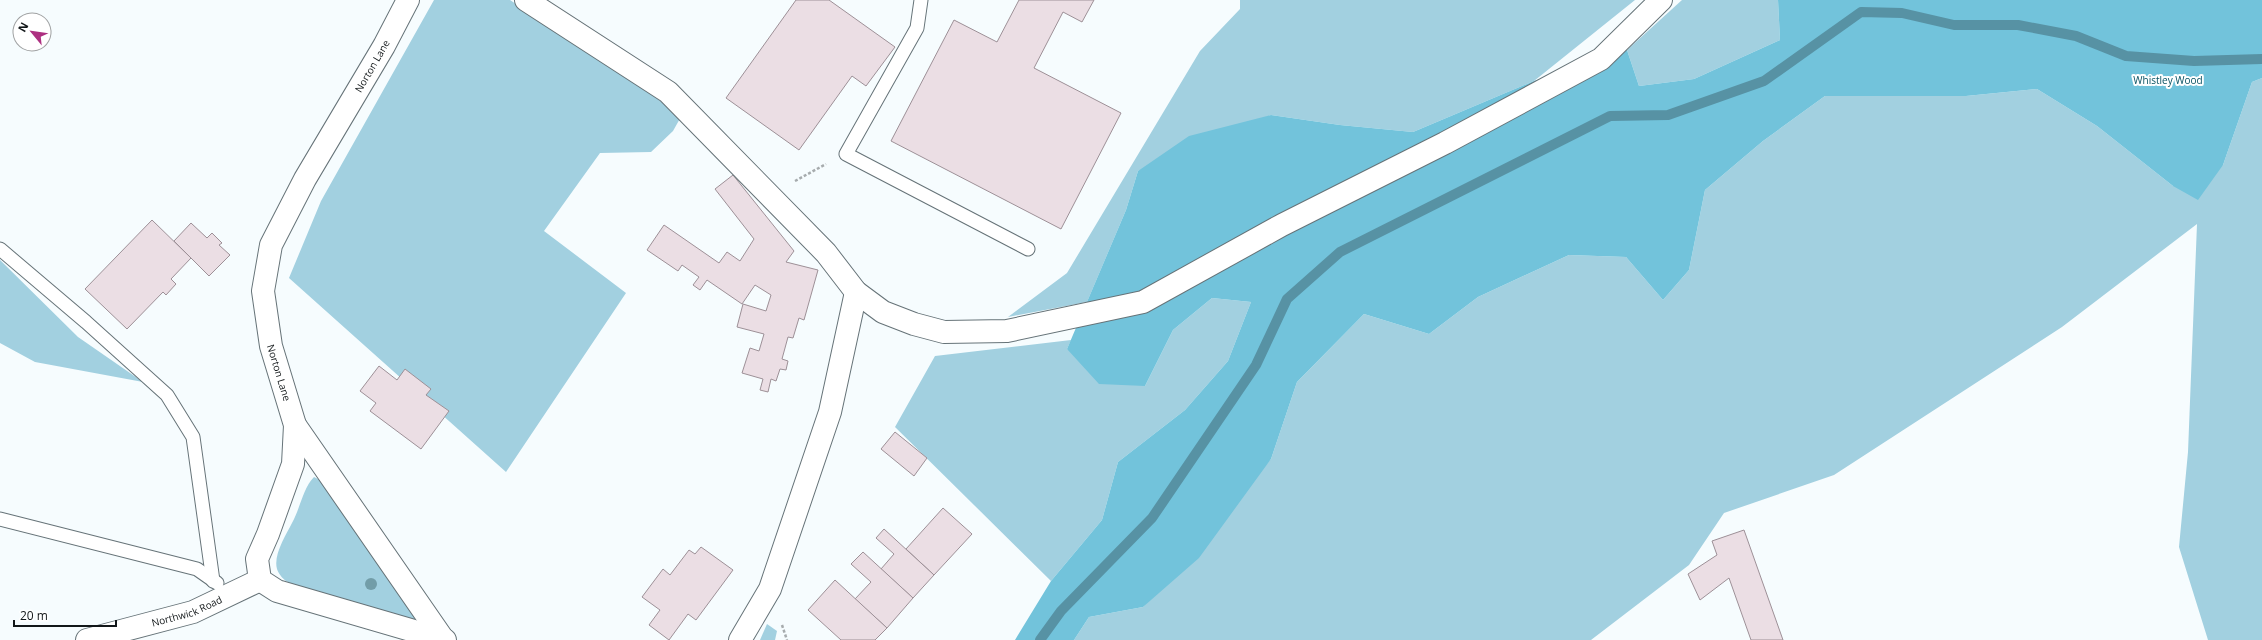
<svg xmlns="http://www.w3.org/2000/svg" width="2262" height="640" font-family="'Open Sans',sans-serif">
	<rect width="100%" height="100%" fill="#f6fcfe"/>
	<g fill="#a2d0e0">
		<polygon points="434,0 510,0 682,115 673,131 651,152 600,153 544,231 626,293 506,472 289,278 321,201"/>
		<polygon points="1240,0 1635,0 1534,81 1413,132 1340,125 1271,115 1138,171 1126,210 1087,302 1008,317 1067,273 1200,51 1240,9"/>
		<polygon points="1682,0 1778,0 1780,40 1694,79 1639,86 1627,50"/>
		<polygon points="2262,78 2262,640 2208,640 2179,547 2188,452 2197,224 2062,327 1834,475 1724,513 1689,565 1591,640 1074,640 1089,617 1143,607 1271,459 1297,382 1364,314 1429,334 1478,297 1569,255 1626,257 1663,300 1689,270 1705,190 1763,141 1825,96 1966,96 2037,89 2097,126 2173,186 2223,165 2252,82"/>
		<polygon points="0,260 78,337 143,382 35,362 0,343"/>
		<polygon points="1212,298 1251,302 1228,361 1185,410 1118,462 1102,520 1051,581 895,427 935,356 1071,340 1067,349 1145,386 1173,330"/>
		<path d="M314 477 322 481 423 626C380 612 327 601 286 581 283 579 278 573 277 569 273 555 286 535 292 523 300 509 303 488 314 477Z"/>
		<polygon points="767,624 777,631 775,640 760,640"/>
	</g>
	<polygon fill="#72c3db" points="1778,0 2262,0 2262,78 2252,82 2223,165 2198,200 2173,186 2097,126 2037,89 1966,96 1825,96 1763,141 1705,190 1689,270 1663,300 1626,257 1569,255 1478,297 1429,334 1364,314 1297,382 1271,459 1199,558 1143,607 1089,617 1074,640 1015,640 1051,581 1102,520 1118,462 1185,410 1228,361 1251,302 1212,298 1173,330 1145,386 1099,384 1067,349 1126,210 1138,171 1189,136 1271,115 1340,125 1413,132 1534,81 1627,50 1639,86 1694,79 1780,40"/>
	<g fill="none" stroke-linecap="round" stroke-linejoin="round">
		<polyline stroke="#5792a4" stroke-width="10" points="1040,640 1061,611 1152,518 1256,365 1287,299 1340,252 1610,116 1668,115 1764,81 1861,12 1902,13 1954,25 2018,25 2076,36 2126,56 2194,61 2262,59"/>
	</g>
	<g fill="#ebdee4" stroke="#9d9097">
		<polygon points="796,0 829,0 895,47 866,86 852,76 799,150 726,98"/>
		<polygon points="1019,0 1094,0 1082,22 1063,12 1034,68 1121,113 1061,229 891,141 954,20 997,42"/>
		<polygon points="733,175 794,251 786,262 818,270 804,320 799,318 793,338 788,337 782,359 788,361 786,370 780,369 776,381 771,379 768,392 760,390 763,379 742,373 750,348 759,351 764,334 737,327 743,304 766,311 771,295 755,285 742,304 707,280 700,290 693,285 699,277 682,265 678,271 647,250 664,225 719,263 727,252 740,261 754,239 715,189"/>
		<polygon points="152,220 191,258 171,279 176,284 166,295 163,292 127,329 85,289"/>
		<polygon points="191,223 207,238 212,233 222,243 219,245 230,255 209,276 174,241"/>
		<polygon points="379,366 397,380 405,369 431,389 426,395 449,411 421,449 370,411 376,403 360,391"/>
		<polygon points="895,432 927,458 914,476 881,449"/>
		<polygon points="943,508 972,534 934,575 906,549"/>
		<polygon points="884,529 934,575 913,598 881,569 894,554 876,538"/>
		<polygon points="1744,530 1783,640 1751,640 1729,578 1700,600 1688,574 1717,555 1712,541"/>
		<polygon points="701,547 733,570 696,620 688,614 669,640 649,625 660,610 642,597 663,569 670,575 689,550 695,554"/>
		<polygon points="863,552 913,598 887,628 855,599 871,582 851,564"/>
		<polygon points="835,580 887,628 875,640 841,640 808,610"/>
	</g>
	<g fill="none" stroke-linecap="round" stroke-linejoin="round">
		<g stroke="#667378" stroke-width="15">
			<g id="service">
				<polyline points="921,0 917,28 846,154 1028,249"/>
				<polyline points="0,249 86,322 167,395 193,437 213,581"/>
				<polyline points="0,519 197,569 217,583"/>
			</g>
		</g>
		<g stroke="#667378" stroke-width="24">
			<g id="minor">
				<path id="s1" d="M408 0 384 46 305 179 271 245 263 291 271 346 295 425 293 464 268 534 257 559 260 580 277 591 445 640"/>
				<polyline points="526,0 668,92 826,253 856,292 883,312 914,324 944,332 1007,331 1143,302 1282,225 1445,143 1601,59 1661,0"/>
				<polyline points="295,425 443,639"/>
				<path id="s2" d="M87 640 193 612 260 580"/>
				<polyline points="740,640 770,589 830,412 856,292"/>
			</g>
		</g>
		<g stroke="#a6abad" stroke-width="2.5" stroke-dasharray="3 2" stroke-linecap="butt">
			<polyline points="795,181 826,164"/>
			<polyline points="782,625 787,640"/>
		</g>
		<use href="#service" stroke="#fff" stroke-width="13"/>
		<use href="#minor" stroke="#fff" stroke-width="22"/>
	</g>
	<circle fill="#729da8" cx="371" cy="584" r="6"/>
	<g text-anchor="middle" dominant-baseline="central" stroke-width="4" stroke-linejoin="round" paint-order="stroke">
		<g font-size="10" fill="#121719" stroke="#fff">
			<text transform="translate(372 66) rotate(-60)">Norton Lane</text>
			<text stroke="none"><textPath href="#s1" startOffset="411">Norton Lane</textPath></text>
			<text stroke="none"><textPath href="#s2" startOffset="104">Northwick Road</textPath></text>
		</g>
		<g font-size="10" fill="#065061" stroke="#fff">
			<text x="2168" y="80">Whistley Wood</text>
		</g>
	</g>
	<g transform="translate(32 32) rotate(299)"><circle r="19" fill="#ffffff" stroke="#a0a2a3"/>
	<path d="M0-3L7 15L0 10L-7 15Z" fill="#ad3081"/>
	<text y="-6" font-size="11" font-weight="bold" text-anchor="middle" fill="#121719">N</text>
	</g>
	<path d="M14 620v6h102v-6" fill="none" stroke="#121719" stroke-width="2"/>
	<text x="20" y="620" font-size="12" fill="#121719" stroke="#ffffff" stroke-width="3" paint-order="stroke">20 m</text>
</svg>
